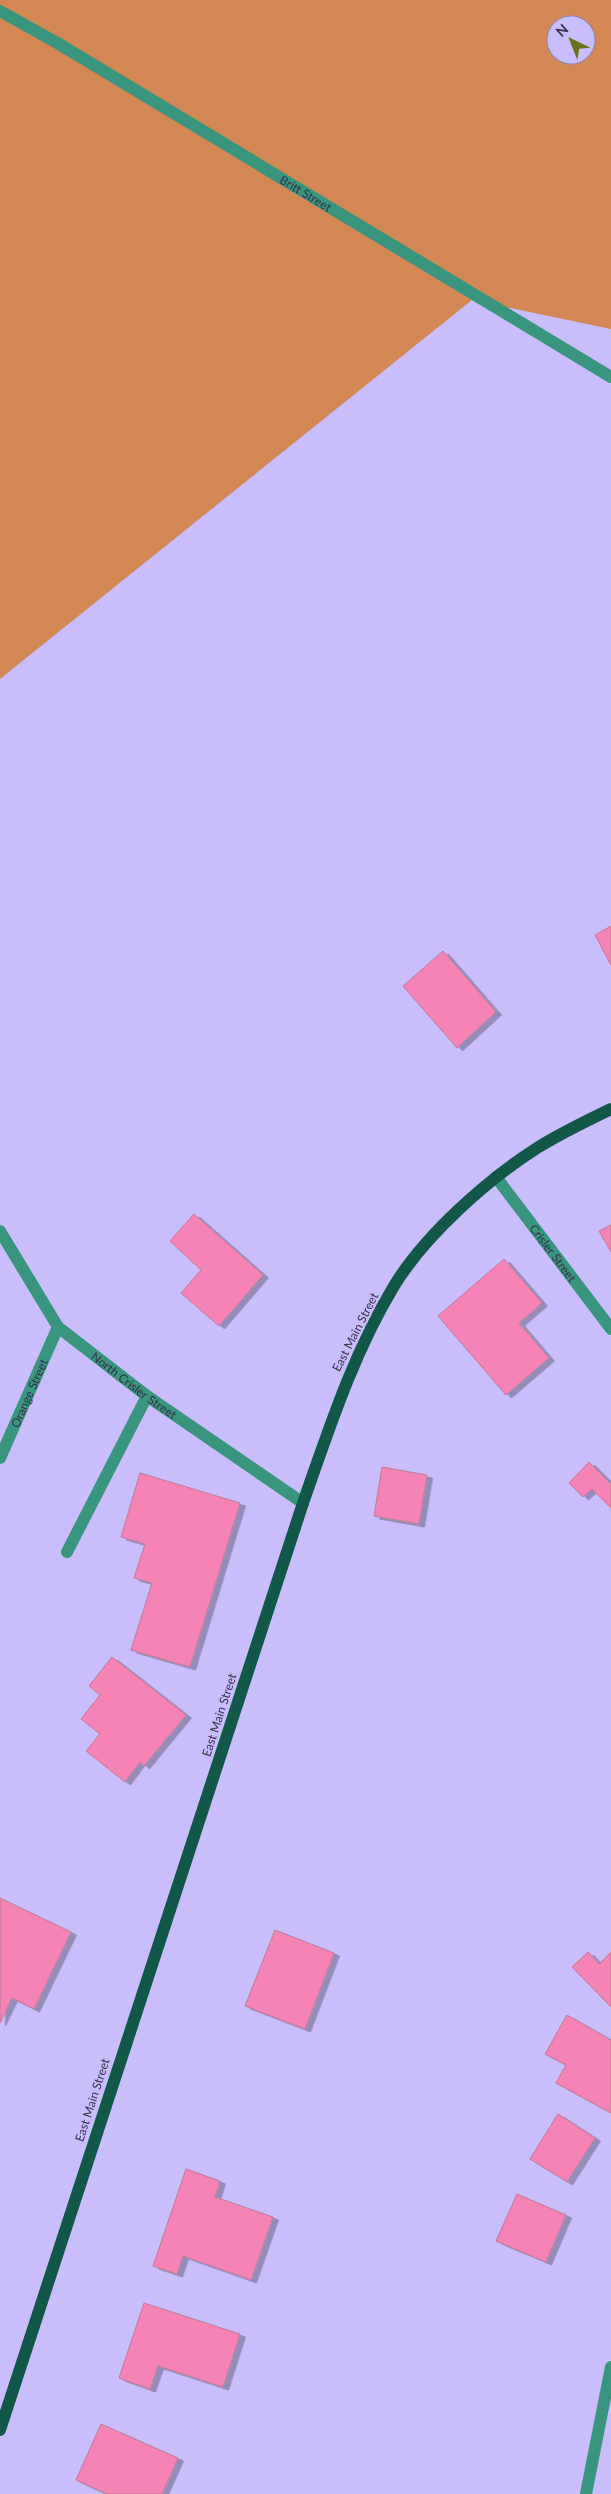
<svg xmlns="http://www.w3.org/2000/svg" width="611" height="2494" font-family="Lato,sans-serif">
	<defs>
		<filter id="shadow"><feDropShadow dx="5.5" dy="3" stdDeviation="0" flood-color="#0004"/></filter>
	</defs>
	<rect width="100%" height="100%" fill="#c9bdfb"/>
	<path fill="#d38755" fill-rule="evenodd" d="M0 0H611V329L472 300 0 679ZM556 25H586V55H556Z"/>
	<g fill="#f583b5" stroke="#bc7c96" filter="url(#shadow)">
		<polygon points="611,926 611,965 595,935"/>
		<polygon points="443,951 496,1012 457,1048 403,986"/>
		<polygon points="194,1214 263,1275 219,1326 181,1293 201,1270 170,1241"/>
		<polygon points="611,1225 611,1252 599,1231"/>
		<polygon points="504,1259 542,1303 519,1323 549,1358 506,1395 438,1316"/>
		<polygon points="589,1462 611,1484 611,1508 592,1489 583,1497 569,1483"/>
		<polygon points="382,1467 427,1475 419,1524 374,1516"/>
		<polygon points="140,1473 240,1503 190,1667 131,1650 152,1583 134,1578 145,1544 121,1537"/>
		<polygon points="112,1657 186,1715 144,1766 140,1762 125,1782 86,1751 100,1734 81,1719 100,1695 89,1686"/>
		<polygon points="0,1898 71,1932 34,2009 12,1998 0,2023"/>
		<polygon points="275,1930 334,1953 305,2029 245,2006"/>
		<polygon points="588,1952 599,1964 611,1952 611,2007 572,1967"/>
		<polygon points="567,2015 611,2040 611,2113 556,2083 566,2065 545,2054"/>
		<polygon points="558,2114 595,2138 567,2182 530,2159"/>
		<polygon points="186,2169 220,2181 215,2197 273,2217 251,2280 183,2256 177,2274 153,2266"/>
		<polygon points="517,2194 566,2215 546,2262 496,2241"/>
		<polygon points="144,2303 240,2334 223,2387 158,2366 150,2389 119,2378"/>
		<polygon points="101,2424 178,2458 162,2494 107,2494 76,2480"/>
	</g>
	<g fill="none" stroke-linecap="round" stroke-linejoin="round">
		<g stroke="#39957e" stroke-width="12">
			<path id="s1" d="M0 11 59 44 611 377"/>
			<path id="s2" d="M496 1177 611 1329"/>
			<path id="s3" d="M0 1231 58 1327 147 1396 303 1503"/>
			<path id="s4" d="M0 1458 58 1327"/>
			<polyline points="67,1552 147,1396"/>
			<polyline points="586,2494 611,2367"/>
		</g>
		<path stroke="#135748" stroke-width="12" d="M0 2430 303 1503C329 1429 353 1354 394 1286 425 1235 487 1180 537 1148 561 1133 586 1121 611 1109"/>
	</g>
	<g text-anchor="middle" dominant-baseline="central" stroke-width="4.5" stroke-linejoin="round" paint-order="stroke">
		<g font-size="12" fill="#353049" stroke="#c9bdfb">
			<text stroke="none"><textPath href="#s1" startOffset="356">Britt Street</textPath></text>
			<text stroke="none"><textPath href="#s2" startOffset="95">Crisler Street</textPath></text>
			<text transform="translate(355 1332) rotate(-63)">East Main Street</text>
			<text stroke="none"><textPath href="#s3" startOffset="208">North Crisler Street</textPath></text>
			<text stroke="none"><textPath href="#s4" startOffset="71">Orange Street</textPath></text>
			<text transform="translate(219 1715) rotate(-72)">East Main Street</text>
			<text transform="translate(92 2100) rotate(-72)">East Main Street</text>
		</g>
	</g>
	<g transform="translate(571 40) rotate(317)"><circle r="24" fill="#c9bdfb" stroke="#8e85b4"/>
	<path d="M0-4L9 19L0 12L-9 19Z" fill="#6b7118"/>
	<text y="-8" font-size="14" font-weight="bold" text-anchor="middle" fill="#353049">N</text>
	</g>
</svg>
